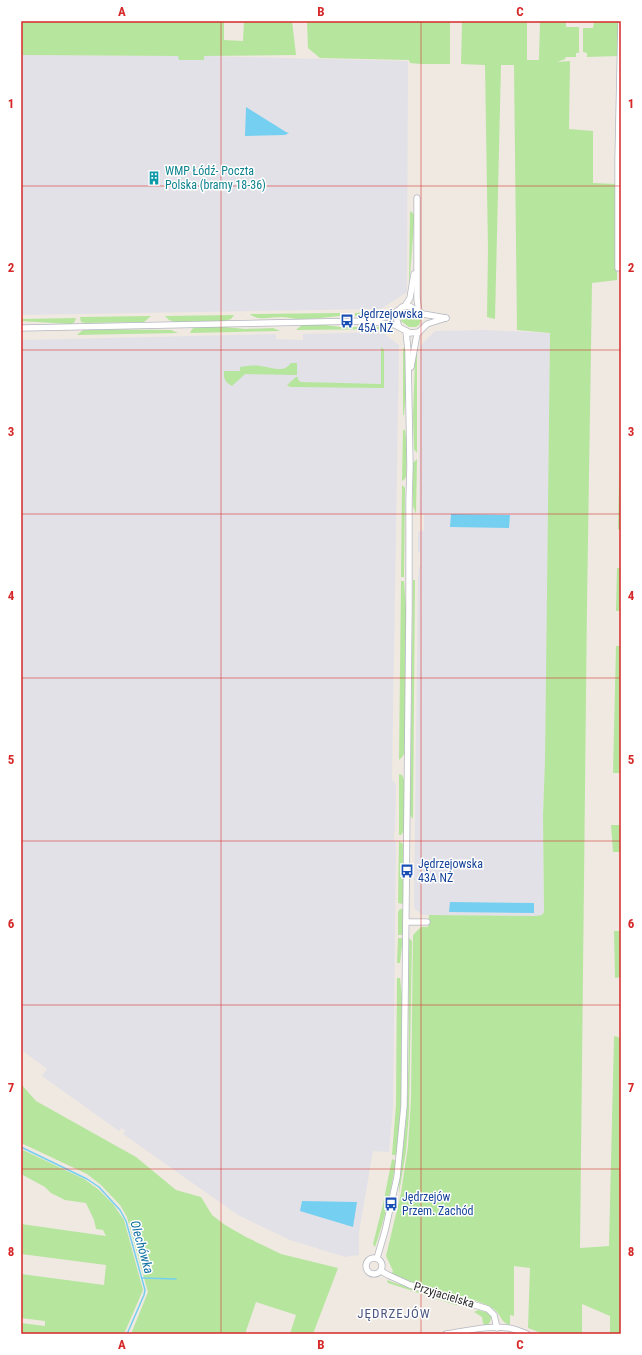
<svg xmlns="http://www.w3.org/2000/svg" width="642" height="1355" font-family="'Roboto Condensed',sans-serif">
	<rect width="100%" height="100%" fill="#efe9e1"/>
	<g fill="#e3e1e8">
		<polygon points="21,55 179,56 179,60 204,60 204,56 408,61 407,292 381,309 21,315"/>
		<polygon points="485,330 550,333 545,760 543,815 544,912 542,915 535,916 422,915 414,908 418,578 419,573 418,568 420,566 420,553 418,551 418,532 424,530 424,515 419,513 420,346 435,331"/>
		<polygon points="382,332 399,345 392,779 396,785 395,831 394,832 394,841 396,842 393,1109 389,1152 373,1151 359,1232 359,1255 345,1257 290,1240 238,1215 123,1134 125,1131 122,1128 119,1131 42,1076 47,1069 23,1051 21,1054 21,340 276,334 276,339 303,340 303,334"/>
	</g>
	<g fill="#b6e59e">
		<polygon points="21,21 224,21 224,40 243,41 244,21 292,21 296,55 204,56 204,60 179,60 178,56 21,55"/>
		<polygon points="307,21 450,21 450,64 421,64 410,63 409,60 320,58 308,48"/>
		<path d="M462 21H527V60H539L540 21H566V27H579V53H576V57H566L565 59 557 62 570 61 569 129 593 131V183L616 184 617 280 592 283 587 604 580 1248 609 1246 614 1036 621 1038V1334H610V1316L582 1304V1334H544L528 1328 530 1268 514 1266V1316L510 1315V1325C500 1322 502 1316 495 1310 488 1304 472 1300 463 1296L459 1298 412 1283 402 1279 392 1273 393 1271 386 1256 401 1193 408 1146 411 1099 413 935 421 927H428L429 915 535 916 542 915 544 912 543 815 545 760 550 333 517 330 514 65H501L495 319 487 317 488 250 485 65 461 64Z"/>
		<polygon points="594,21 618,21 619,56 587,57 587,53 583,52 583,28 593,28"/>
		<polygon points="410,211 414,214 414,223 409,289"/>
		<polygon points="385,311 385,315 355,316 355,313"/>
		<polygon points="406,312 421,319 419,325 416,327 409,327 401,321 401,316"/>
		<path d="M340 313V316C327 317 313 319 299 319 293 319 287 317 281 317 271 317 257 321 250 314Z"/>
		<polygon points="234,315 231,319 225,321 175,322 169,320 165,316"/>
		<polygon points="151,316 144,322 85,323 81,322 80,317"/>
		<polygon points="76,318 74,323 70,324 21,321 21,319"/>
		<polygon points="302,325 325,325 341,327 385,327 382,329 296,330"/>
		<polygon points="196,327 225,327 245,329 273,328 280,331 190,333 192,329"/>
		<polygon points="85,329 171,330 178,333 77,335 79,333"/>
		<polygon points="381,347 384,350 384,388 290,387 287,385 296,377 298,377 298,380 301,382 381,384"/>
		<polygon points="405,347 406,394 404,415 403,415 403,349"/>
		<polygon points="417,348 417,453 414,449 413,416 415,361"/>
		<path d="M291 363H297V375L245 374 232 386C226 383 223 379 224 371H240V367C247 366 254 365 260 366 272 367 283 374 291 363Z"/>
		<polygon points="621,391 621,530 618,529"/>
		<polygon points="403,430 405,430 407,445 406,476 405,479 402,481"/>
		<polygon points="417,459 416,514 413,506 413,463"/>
		<polygon points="402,485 405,488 404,577 401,577"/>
		<polygon points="617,568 621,568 621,611 616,611"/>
		<polygon points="413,580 415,580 413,819 410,815"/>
		<polygon points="401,581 404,581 406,610 405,751 403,756 399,760"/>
		<polygon points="616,646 621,646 621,773 613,773"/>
		<polygon points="399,774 402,775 404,780 404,831 401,835 399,835"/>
		<polygon points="611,825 621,825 621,852 613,852"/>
		<polygon points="399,841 403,844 403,904 398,903"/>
		<polygon points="400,909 403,909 403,935 398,935 398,912"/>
		<polygon points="614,931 621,931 621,977 615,978"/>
		<polygon points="398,938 403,938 400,963 397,963"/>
		<path d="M409 938 412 941 409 1112 406 1151 399 1193C399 1164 406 1134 407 1105 410 1050 408 994 409 938Z"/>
		<polygon points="397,978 400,978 402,996 401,1102 397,1154 395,1155 392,1155 396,1105"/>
		<polygon points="21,1084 36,1101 136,1157 176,1190 201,1197 212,1215 225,1225 246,1237 281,1254 338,1268 313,1334 290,1334 296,1315 256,1302 245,1334 131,1334 148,1292 127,1217 120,1205 101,1185 87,1174 21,1143"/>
		<polygon points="21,1149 84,1179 98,1189 113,1204 124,1220 143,1290 124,1334 21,1334 21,1323 45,1326 45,1321 21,1318 21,1274 104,1285 106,1265 21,1254 21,1224 106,1236 103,1230 96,1229 94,1220 86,1203 65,1200 51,1193 45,1187 21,1174"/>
		<path d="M392 1159 396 1161C391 1190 385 1219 375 1247L373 1244 383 1204Z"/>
		<polygon points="387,1280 395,1283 459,1304 456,1305 388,1283"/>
		<path d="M478 1310 486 1312 491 1316C491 1321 490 1324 485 1326L483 1323 482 1317 474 1312Z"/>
	</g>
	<g fill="#75cff0">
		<polygon points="246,107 286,132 289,133 285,135 245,136"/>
		<polygon points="451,514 510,515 509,528 450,527"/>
		<polygon points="450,902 534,903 534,913 449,912"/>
		<polygon points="302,1201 357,1202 353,1227 300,1211"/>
	</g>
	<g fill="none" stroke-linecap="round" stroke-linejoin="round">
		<g stroke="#75cff0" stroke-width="1.5">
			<polyline points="21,1147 87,1179 99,1187 120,1210 126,1221 145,1290 144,1295 127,1334"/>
			<polyline points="142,1278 176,1279"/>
		</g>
		<g stroke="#b4b7c1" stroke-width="7">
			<g id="minor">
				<polyline points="621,21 618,159 618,268 621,267"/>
				<polyline points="417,198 417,299 419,311"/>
				<polyline points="405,306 410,298 414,274"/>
				<polyline points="397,311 397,321 399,327"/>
				<polyline points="368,321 395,325 410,333 419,332"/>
				<polyline points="21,328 365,321 389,316 395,314 402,307 409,306 423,314 446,318"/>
				<polyline points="411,367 417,334 427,324 446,318"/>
				<polyline points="406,922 427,922"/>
				<circle cx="374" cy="1266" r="8"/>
				<polyline points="377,1258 385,1231 397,1177 404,1106 409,608 409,501 410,466 408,351 406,331"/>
				<polyline points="381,1271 388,1275 410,1285 488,1309 494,1315 497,1328"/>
				<path d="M446 1334C466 1331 489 1325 509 1328 515 1329 522 1332 527 1334"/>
			</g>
		</g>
		<use href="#minor" stroke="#fff" stroke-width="5.5"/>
	</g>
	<path fill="none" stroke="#d62828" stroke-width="1" stroke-opacity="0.55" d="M221 21V1334M421 21V1334M21 186H621M21 350H621M21 514H621M21 678H621M21 841H621M21 1005H621M21 1169H621"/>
	<defs>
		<g id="building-bare" transform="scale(1.08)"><path d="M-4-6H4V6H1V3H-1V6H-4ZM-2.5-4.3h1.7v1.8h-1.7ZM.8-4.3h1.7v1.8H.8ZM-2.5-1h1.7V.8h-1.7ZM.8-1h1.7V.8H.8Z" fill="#0f9aa8" stroke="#fff" stroke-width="2.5" paint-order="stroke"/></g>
		<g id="bus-bare" transform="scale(1.08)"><path d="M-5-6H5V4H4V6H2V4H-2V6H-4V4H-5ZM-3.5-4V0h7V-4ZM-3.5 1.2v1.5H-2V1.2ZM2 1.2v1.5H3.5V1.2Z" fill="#1a4fb4" stroke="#fff" stroke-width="2.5" paint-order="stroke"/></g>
	</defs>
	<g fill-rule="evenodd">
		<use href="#building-bare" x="154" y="178"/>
		<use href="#bus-bare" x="347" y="321"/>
		<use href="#bus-bare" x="407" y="871"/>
		<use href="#bus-bare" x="391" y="1204"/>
	</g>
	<g text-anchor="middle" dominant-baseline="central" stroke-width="3" stroke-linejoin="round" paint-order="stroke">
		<g font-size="12" fill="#0d838f" stroke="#fff" text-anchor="start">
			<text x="165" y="171">WMP Łódź- Poczta<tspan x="165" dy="14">Polska (bramy 18-36)</tspan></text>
		</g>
		<g font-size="12" fill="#164399" stroke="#fff" text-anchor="start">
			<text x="358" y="314">Jędrzejowska<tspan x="358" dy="14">45A NŻ</tspan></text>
			<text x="418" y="864">Jędrzejowska<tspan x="418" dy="14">43A NŻ</tspan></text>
			<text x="402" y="1197">Jędrzejów<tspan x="402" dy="14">Przem. Zachód</tspan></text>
		</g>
		<g font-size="12" fill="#2e2e2e" stroke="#fff">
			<text transform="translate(444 1295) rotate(17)">Przyjacielska</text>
		</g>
		<g font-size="13" font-style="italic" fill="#0d6fa3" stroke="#fff">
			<text transform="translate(142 1247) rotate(74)">Olechówka</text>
		</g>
		<g font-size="13" letter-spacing="1" fill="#4d5680" stroke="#fff">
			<text x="394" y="1313">JĘDRZEJÓW</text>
		</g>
	</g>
	<rect width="642" height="1355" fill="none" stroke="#ffffff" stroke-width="44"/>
	<rect x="22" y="22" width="598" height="1311" fill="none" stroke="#d62828" stroke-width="1.5"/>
	<g font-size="13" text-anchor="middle" font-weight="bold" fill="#d62828">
		<text x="122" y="16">A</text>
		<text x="321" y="16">B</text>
		<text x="520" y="16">C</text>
		<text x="11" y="108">1</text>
		<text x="631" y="108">1</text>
		<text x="11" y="272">2</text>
		<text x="631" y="272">2</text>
		<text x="11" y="436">3</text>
		<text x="631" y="436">3</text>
		<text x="11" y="600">4</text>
		<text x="631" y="600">4</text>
		<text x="11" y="764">5</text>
		<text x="631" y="764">5</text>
		<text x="11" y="928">6</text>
		<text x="631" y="928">6</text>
		<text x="11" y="1092">7</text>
		<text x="631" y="1092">7</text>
		<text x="11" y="1256">8</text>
		<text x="631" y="1256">8</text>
		<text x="122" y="1349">A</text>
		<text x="321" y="1349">B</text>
		<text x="520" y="1349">C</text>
	</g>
</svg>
